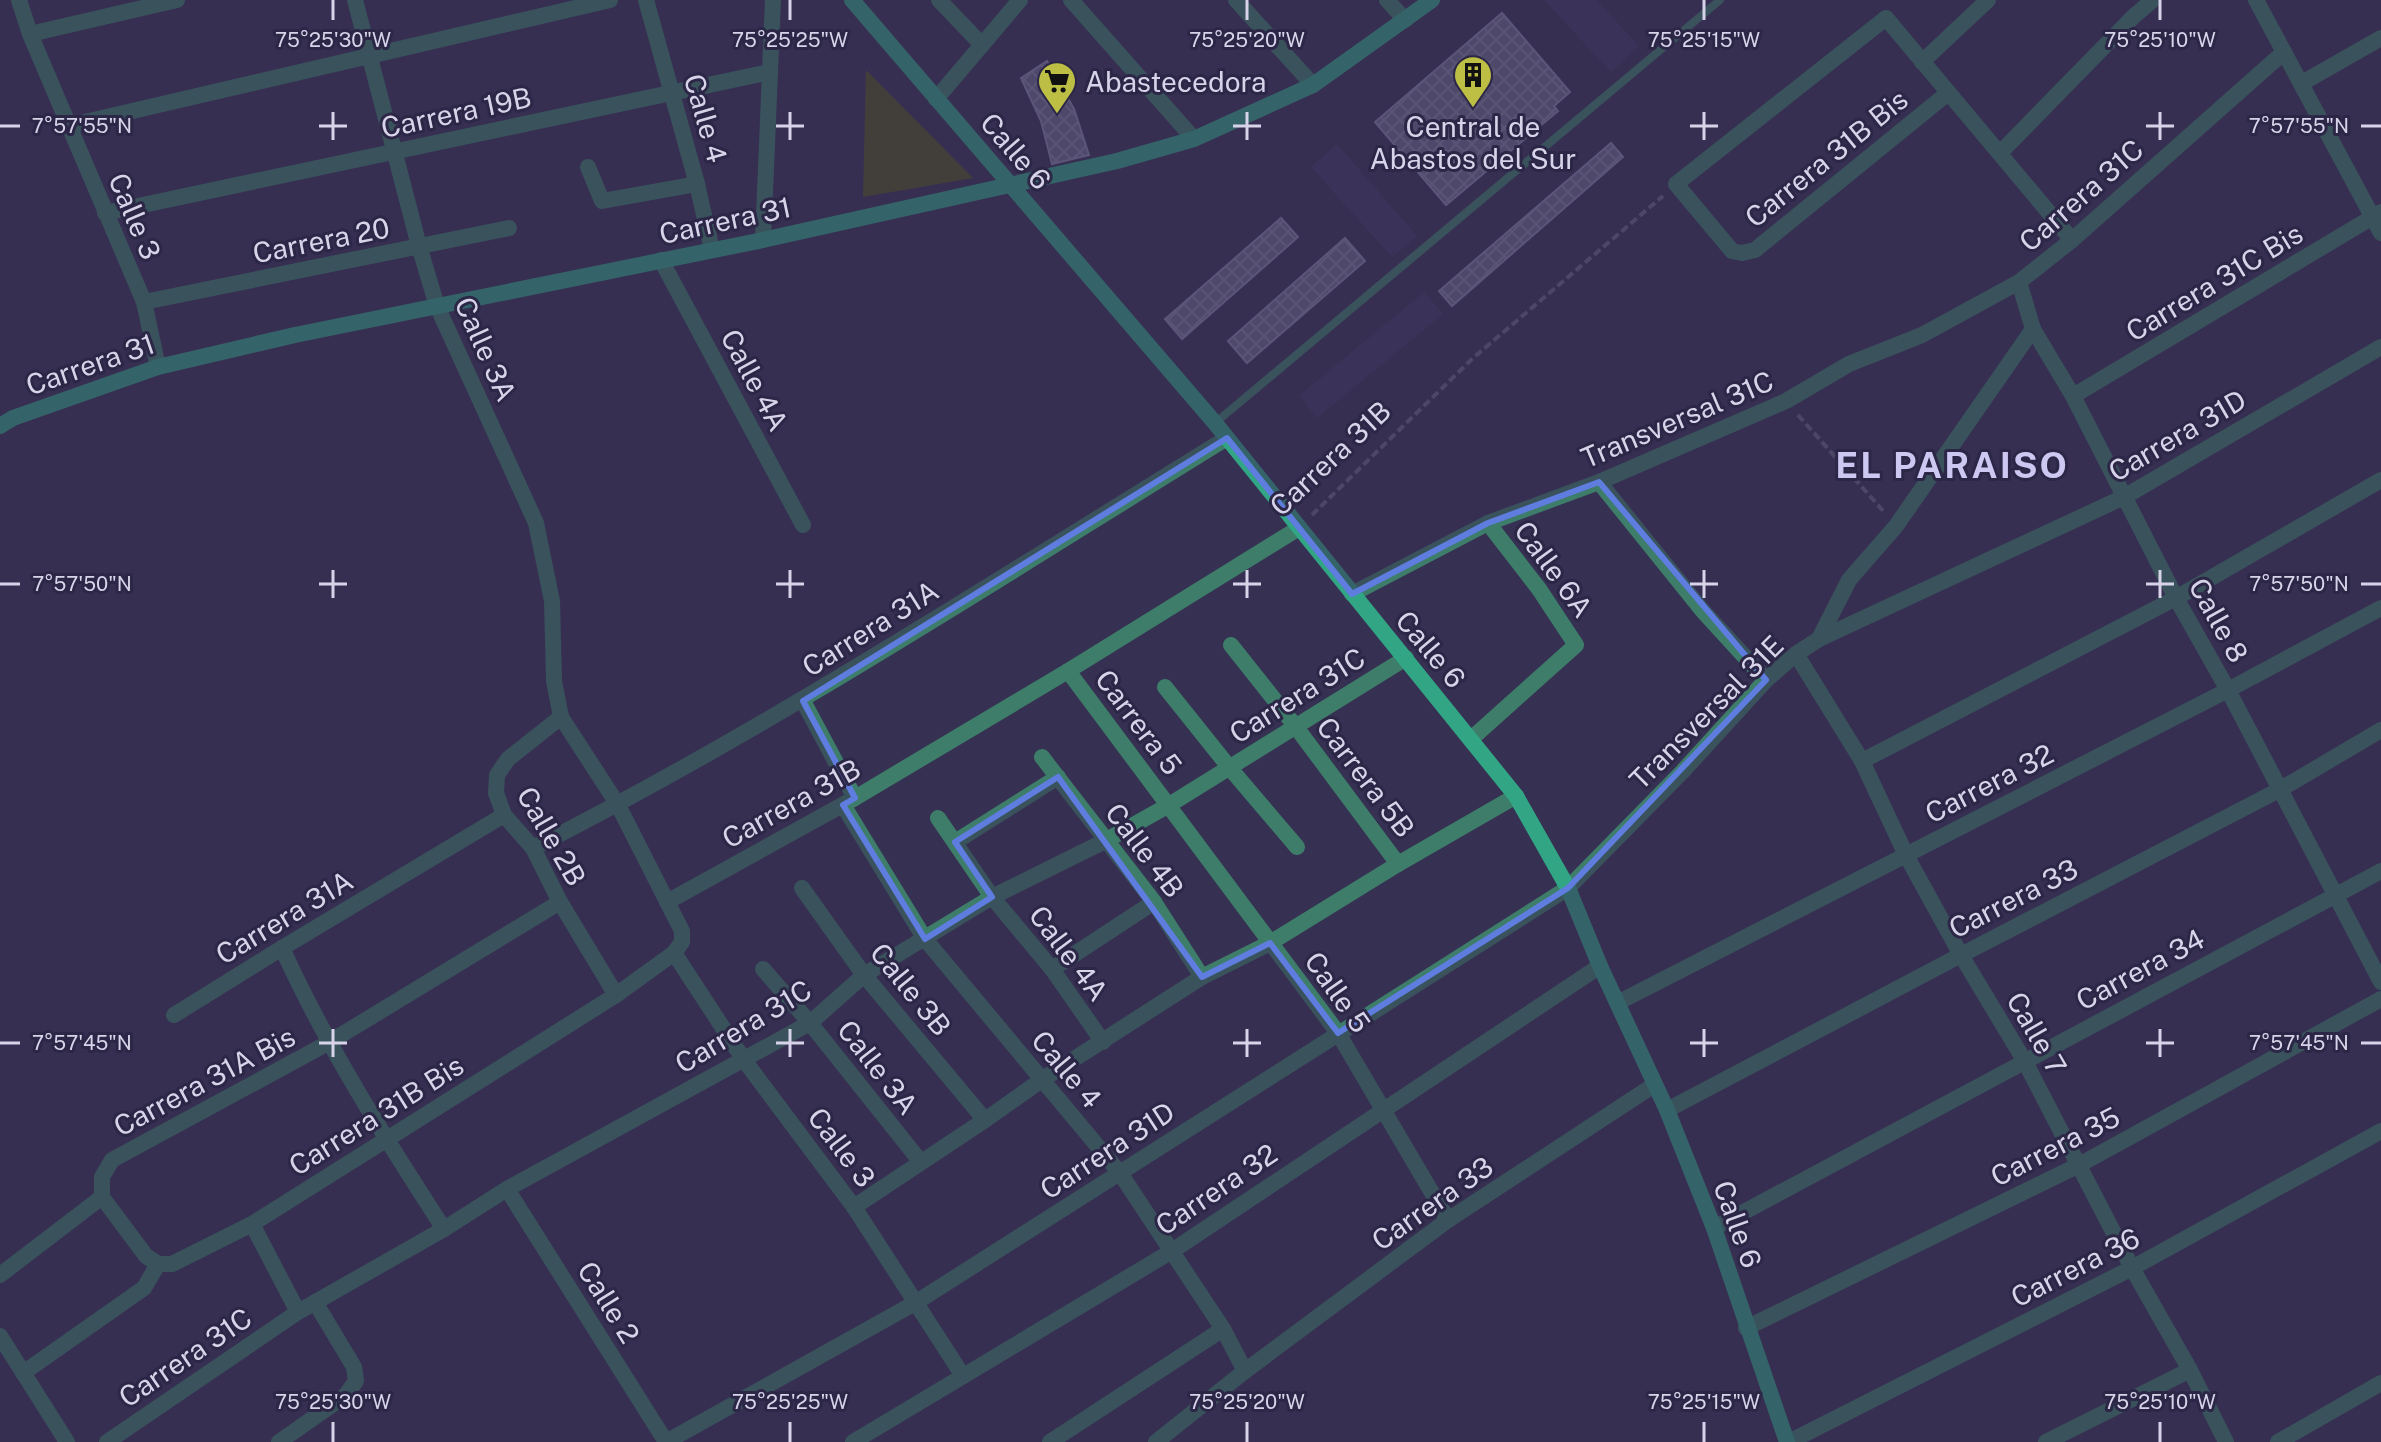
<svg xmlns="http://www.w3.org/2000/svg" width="2381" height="1442" font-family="'Public Sans',sans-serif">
	<defs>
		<pattern id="building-cross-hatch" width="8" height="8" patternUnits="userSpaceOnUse" patternTransform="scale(2)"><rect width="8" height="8" fill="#6b668b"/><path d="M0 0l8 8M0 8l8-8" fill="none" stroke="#8682a1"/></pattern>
	</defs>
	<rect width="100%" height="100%" fill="#363052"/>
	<g fill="#3f3760">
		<polygon points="1544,0 1596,0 1639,46 1611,72"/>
		<polygon points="1337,144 1417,236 1392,257 1311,167"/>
		<polygon points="1424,292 1443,314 1317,418 1299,396"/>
	</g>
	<polygon fill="#51521f" points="866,70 973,178 863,197"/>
	<g fill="url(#building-cross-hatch)" stroke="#8883aa" stroke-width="2">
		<polygon points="1502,13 1570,92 1554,106 1558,111 1446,205 1375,122"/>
		<polygon points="1047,61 1074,109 1089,155 1052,164 1041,121 1021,78"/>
		<polygon points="1611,143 1623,157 1452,306 1439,291"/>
		<polygon points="1281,218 1298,237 1182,339 1165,319"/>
		<polygon points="1345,238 1365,261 1247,363 1228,341"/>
	</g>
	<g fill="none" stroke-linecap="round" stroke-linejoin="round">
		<g stroke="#676280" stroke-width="4" stroke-dasharray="8 4" stroke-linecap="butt">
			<polyline points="1798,415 1885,513"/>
			<polyline points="1312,515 1472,359 1663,196"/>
		</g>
		<polyline stroke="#3d7d69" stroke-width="8" points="1215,423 1720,0"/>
		<g stroke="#3d7d69" stroke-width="16">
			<polyline points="19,0 30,34 144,302 158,367"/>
			<polyline points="646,0 697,184 712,250"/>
			<polyline points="939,0 982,45"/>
			<polyline points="1071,0 1194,139"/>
			<polyline points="1236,0 1313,85"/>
			<polyline points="1387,0 1405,20"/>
			<polyline points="2256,0 2381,233"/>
			<polyline points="30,34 177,0"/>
			<polyline points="1922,62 1988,0"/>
			<polyline points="2302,83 2381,38"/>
			<polyline points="1948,93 1755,250 1742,253 1732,251 1676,184 1886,18 2072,240"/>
			<polyline points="936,99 1020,0"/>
			<polyline points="68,126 610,0"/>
			<polyline points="2000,153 2133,17 2153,0"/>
			<polyline points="588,167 602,201 697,184"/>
			<polyline points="105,213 770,72"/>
			<polyline points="763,240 773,0"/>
			<polyline points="661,260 803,525"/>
			<polyline points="2019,282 2033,329 2073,396 2176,598 2228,690 2381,982"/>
			<polyline points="144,302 509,228"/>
			<polyline points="2073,396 2381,212"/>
			<polyline points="1599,482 1702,610 1766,680"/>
			<polyline points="1352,594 1488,523 1599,482 1786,401 1849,364 1922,335 2019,282 2072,240 2284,52"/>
			<polyline points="1819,639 2124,497 2381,347"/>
			<polyline points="1231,645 1296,727 1398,864"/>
			<polyline points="1796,654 1862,761 1906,855 1961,955 2024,1060 2132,1268 2190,1370 2226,1442"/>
			<polyline points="1068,671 1338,1033 1448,1220"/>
			<polyline points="1165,687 1229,767 1297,847"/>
			<polyline points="803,701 855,798"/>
			<polyline points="561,717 508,759 497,775 496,793 504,815 533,848 560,902 616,995"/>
			<polyline points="1471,739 1576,645 1539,589 1488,523"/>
			<polyline points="1042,757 1154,902 1202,977"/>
			<polyline points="1862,761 2176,598 2381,480"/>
			<polyline points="843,805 925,939 1120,1173 1223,1329 1245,1371"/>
			<polyline points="938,818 992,897 1052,969 1103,1042"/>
			<polyline points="955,842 1058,777"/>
			<path d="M533 848C773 726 998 579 1227 438"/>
			<polyline points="802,888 864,975 985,1120"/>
			<polyline points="667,902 855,798 1068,671 1299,528"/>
			<path d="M282 948C327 1047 385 1138 444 1229"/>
			<polyline points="674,953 744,1060 854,1207 963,1376"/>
			<polyline points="763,969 810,1023 920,1161"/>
			<polyline points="1052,969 1154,902"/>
			<polyline points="1619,1002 2228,690 2381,608"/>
			<polyline points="174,1015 282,948 504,815"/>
			<polyline points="1667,1110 1961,955 2281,789 2381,730"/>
			<polyline points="507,1189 666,1442"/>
			<polyline points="102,1197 102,1177 112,1160 328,1043 560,902"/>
			<polyline points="102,1197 146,1256 158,1264"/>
			<polyline points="854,1207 985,1120 1043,1079 1202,977 1270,943 1398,864 1516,796"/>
			<polyline points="252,1224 298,1312"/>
			<polyline points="1714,1228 2381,871"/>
			<polyline points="158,1264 172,1264 252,1224 616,995 674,953 682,942 682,931 618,805 561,717 554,681 552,601 536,523 437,306 419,246 355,0"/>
			<polyline points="0,1275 102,1197"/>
			<polyline points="1746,1328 2079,1165 2381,999"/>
			<polyline points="0,1336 67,1442"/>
			<polyline points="23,1373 144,1288 158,1264"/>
			<polyline points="107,1442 298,1312 444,1229 507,1189 810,1023 864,975 992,897 1105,841 1169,805 1406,658"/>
			<polyline points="279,1442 346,1395 356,1381 354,1367 315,1302"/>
			<polyline points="666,1442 915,1303 1568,888 1683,771 1766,680 1796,654 1819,639 1849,580 1896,526 2033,329"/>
			<polyline points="853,1442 1172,1251 1600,966"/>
			<polyline points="1050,1442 1223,1329"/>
			<polyline points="1156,1442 1245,1371 1448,1220 1654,1085"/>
			<polyline points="1789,1442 2132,1268 2381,1131"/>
			<polyline points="2046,1442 2190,1370"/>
			<polyline points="2278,1442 2381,1383"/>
		</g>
		<g stroke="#32a585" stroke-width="16">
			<polyline points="852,0 1215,423 1516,796 1568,888 1600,966 1667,1110 1714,1228 1787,1442"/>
			<polyline points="0,426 13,418 158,367 295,335 763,240 1117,161 1194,139 1313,85 1432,0"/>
		</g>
	</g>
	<path d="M0 0H2381V1442H0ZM1227 438 1352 594 1488 523 1599 482 1766 680 1568 888 1338 1033 1270 943 1202 977 1058 777 955 842 992 897 925 939 843 805 855 798 803 701Z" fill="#363052" fill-opacity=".55" fill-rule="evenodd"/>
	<path fill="none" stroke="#5e7dde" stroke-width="6" stroke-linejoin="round" d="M1227 438 1352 594 1488 523 1599 482 1766 680 1568 888 1338 1033 1270 943 1202 977 1058 777 955 842 992 897 925 939 843 805 855 798 803 701Z"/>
	<path fill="none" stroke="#d7d4ea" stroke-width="3" d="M333 0V20M790 0V20M1247 0V20M1704 0V20M2160 0V20M333 112V140M790 112V140M1247 112V140M1704 112V140M2160 112V140M0 126H20M319 126H347M776 126H804M1233 126H1261M1690 126H1718M2146 126H2174M2361 126H2381M333 570V598M790 570V598M1247 570V598M1704 570V598M2160 570V598M0 584H20M319 584H347M776 584H804M1233 584H1261M1690 584H1718M2146 584H2174M2361 584H2381M333 1029V1057M790 1029V1057M1247 1029V1057M1704 1029V1057M2160 1029V1057M0 1043H20M319 1043H347M776 1043H804M1233 1043H1261M1690 1043H1718M2146 1043H2174M2361 1043H2381M333 1422V1442M790 1422V1442M1247 1422V1442M1704 1422V1442M2160 1422V1442"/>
	<defs>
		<g id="building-pin" transform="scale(2)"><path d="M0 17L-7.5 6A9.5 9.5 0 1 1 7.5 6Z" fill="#bcbf44" stroke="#2c2647"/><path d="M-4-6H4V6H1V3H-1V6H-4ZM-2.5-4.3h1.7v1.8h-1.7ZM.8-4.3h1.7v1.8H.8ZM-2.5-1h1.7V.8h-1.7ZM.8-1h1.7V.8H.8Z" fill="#111"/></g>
		<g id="supermarket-pin" transform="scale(2)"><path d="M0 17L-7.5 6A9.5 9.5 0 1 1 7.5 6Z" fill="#bcbf44" stroke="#2c2647"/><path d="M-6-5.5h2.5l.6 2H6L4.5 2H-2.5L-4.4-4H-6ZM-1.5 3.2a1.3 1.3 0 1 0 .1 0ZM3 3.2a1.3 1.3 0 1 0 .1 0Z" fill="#111"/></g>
	</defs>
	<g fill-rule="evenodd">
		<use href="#building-pin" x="1473" y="75"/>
		<use href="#supermarket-pin" x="1057" y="81"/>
	</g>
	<g text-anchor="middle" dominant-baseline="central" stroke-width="6" stroke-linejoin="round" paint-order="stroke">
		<g font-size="28" fill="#d7d4ea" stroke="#2c2647" text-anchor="start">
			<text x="1085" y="81">Abastecedora</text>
			<text x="1473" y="126" text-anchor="middle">Central de<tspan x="1473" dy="32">Abastos del Sur</tspan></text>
		</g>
		<g font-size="28" fill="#d7d4ea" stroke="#2c2647">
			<text transform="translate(456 112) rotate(-12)">Carrera 19B</text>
			<text transform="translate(706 118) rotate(74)">Calle 4</text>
			<text transform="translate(1016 151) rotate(49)">Calle 6</text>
			<text transform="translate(1826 158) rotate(-39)">Carrera 31B Bis</text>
			<text transform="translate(2081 195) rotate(-41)">Carrera 31C</text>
			<text transform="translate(135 216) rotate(67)">Calle 3</text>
			<text transform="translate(725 220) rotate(-12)">Carrera 31</text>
			<text transform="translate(321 240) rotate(-11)">Carrera 20</text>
			<text transform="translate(2214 282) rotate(-31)">Carrera 31C Bis</text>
			<text transform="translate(486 349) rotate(66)">Calle 3A</text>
			<text transform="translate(90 364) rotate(-19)">Carrera 31</text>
			<text transform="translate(755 380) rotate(62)">Calle 4A</text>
			<text transform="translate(1677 419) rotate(-23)">Transversal 31C</text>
			<text transform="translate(2177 435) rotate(-30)">Carrera 31D</text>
			<text transform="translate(1330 458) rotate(-43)">Carrera 31B</text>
			<text transform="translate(1554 569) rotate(54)">Calle 6A</text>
			<text transform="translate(2219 620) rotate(61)">Calle 8</text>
			<text transform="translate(870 628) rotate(-32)">Carrera 31A</text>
			<text transform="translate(1431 649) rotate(50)">Calle 6</text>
			<text transform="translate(1297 695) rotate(-32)">Carrera 31C</text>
			<text transform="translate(1706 712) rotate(-45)">Transversal 31E</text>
			<text transform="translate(1139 722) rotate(53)">Carrera 5</text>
			<text transform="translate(1366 777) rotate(53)">Carrera 5B</text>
			<text transform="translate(1989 783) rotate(-27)">Carrera 32</text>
			<text transform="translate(791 803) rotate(-29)">Carrera 31B</text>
			<text transform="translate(552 836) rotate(60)">Calle 2B</text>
			<text transform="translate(1145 850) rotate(53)">Calle 4B</text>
			<text transform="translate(2013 898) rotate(-27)">Carrera 33</text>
			<text transform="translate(284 917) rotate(-31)">Carrera 31A</text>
			<text transform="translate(1069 953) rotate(53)">Calle 4A</text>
			<text transform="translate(2140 969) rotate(-28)">Carrera 34</text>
			<text transform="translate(911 989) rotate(51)">Calle 3B</text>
			<text transform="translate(1338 992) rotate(55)">Calle 5</text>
			<text transform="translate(743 1026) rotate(-31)">Carrera 31C</text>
			<text transform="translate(2037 1033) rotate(60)">Calle 7</text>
			<text transform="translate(878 1067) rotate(52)">Calle 3A</text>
			<text transform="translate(1067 1069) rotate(50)">Calle 4</text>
			<text transform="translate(204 1081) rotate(-28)">Carrera 31A Bis</text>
			<text transform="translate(376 1115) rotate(-32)">Carrera 31B Bis</text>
			<text transform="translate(2055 1146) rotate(-27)">Carrera 35</text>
			<text transform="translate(842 1147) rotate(53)">Calle 3</text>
			<text transform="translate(1107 1150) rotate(-33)">Carrera 31D</text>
			<text transform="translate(1216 1189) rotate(-34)">Carrera 32</text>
			<text transform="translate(1432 1203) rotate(-35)">Carrera 33</text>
			<text transform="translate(1738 1224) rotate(70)">Calle 6</text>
			<text transform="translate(2075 1267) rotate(-27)">Carrera 36</text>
			<text transform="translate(609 1302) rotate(58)">Calle 2</text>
			<text transform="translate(185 1357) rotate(-34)">Carrera 31C</text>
		</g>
		<g font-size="36" font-weight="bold" letter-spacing="2" fill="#cdc8f2" stroke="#2c2647">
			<text x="1952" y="465">EL PARAISO</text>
		</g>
	</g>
	<g font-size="20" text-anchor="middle" fill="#d7d4ea" stroke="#2c2647" stroke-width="6" stroke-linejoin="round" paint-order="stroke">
		<text x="333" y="47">75°25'30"W</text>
		<text x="790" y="47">75°25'25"W</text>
		<text x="1247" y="47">75°25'20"W</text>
		<text x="1704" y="47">75°25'15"W</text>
		<text x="2160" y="47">75°25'10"W</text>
		<text x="82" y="133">7°57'55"N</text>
		<text x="2299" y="133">7°57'55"N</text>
		<text x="82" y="591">7°57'50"N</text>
		<text x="2299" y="591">7°57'50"N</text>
		<text x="82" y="1050">7°57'45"N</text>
		<text x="2299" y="1050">7°57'45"N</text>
		<text x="333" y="1409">75°25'30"W</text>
		<text x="790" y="1409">75°25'25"W</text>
		<text x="1247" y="1409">75°25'20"W</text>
		<text x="1704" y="1409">75°25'15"W</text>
		<text x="2160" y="1409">75°25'10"W</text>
	</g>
</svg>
